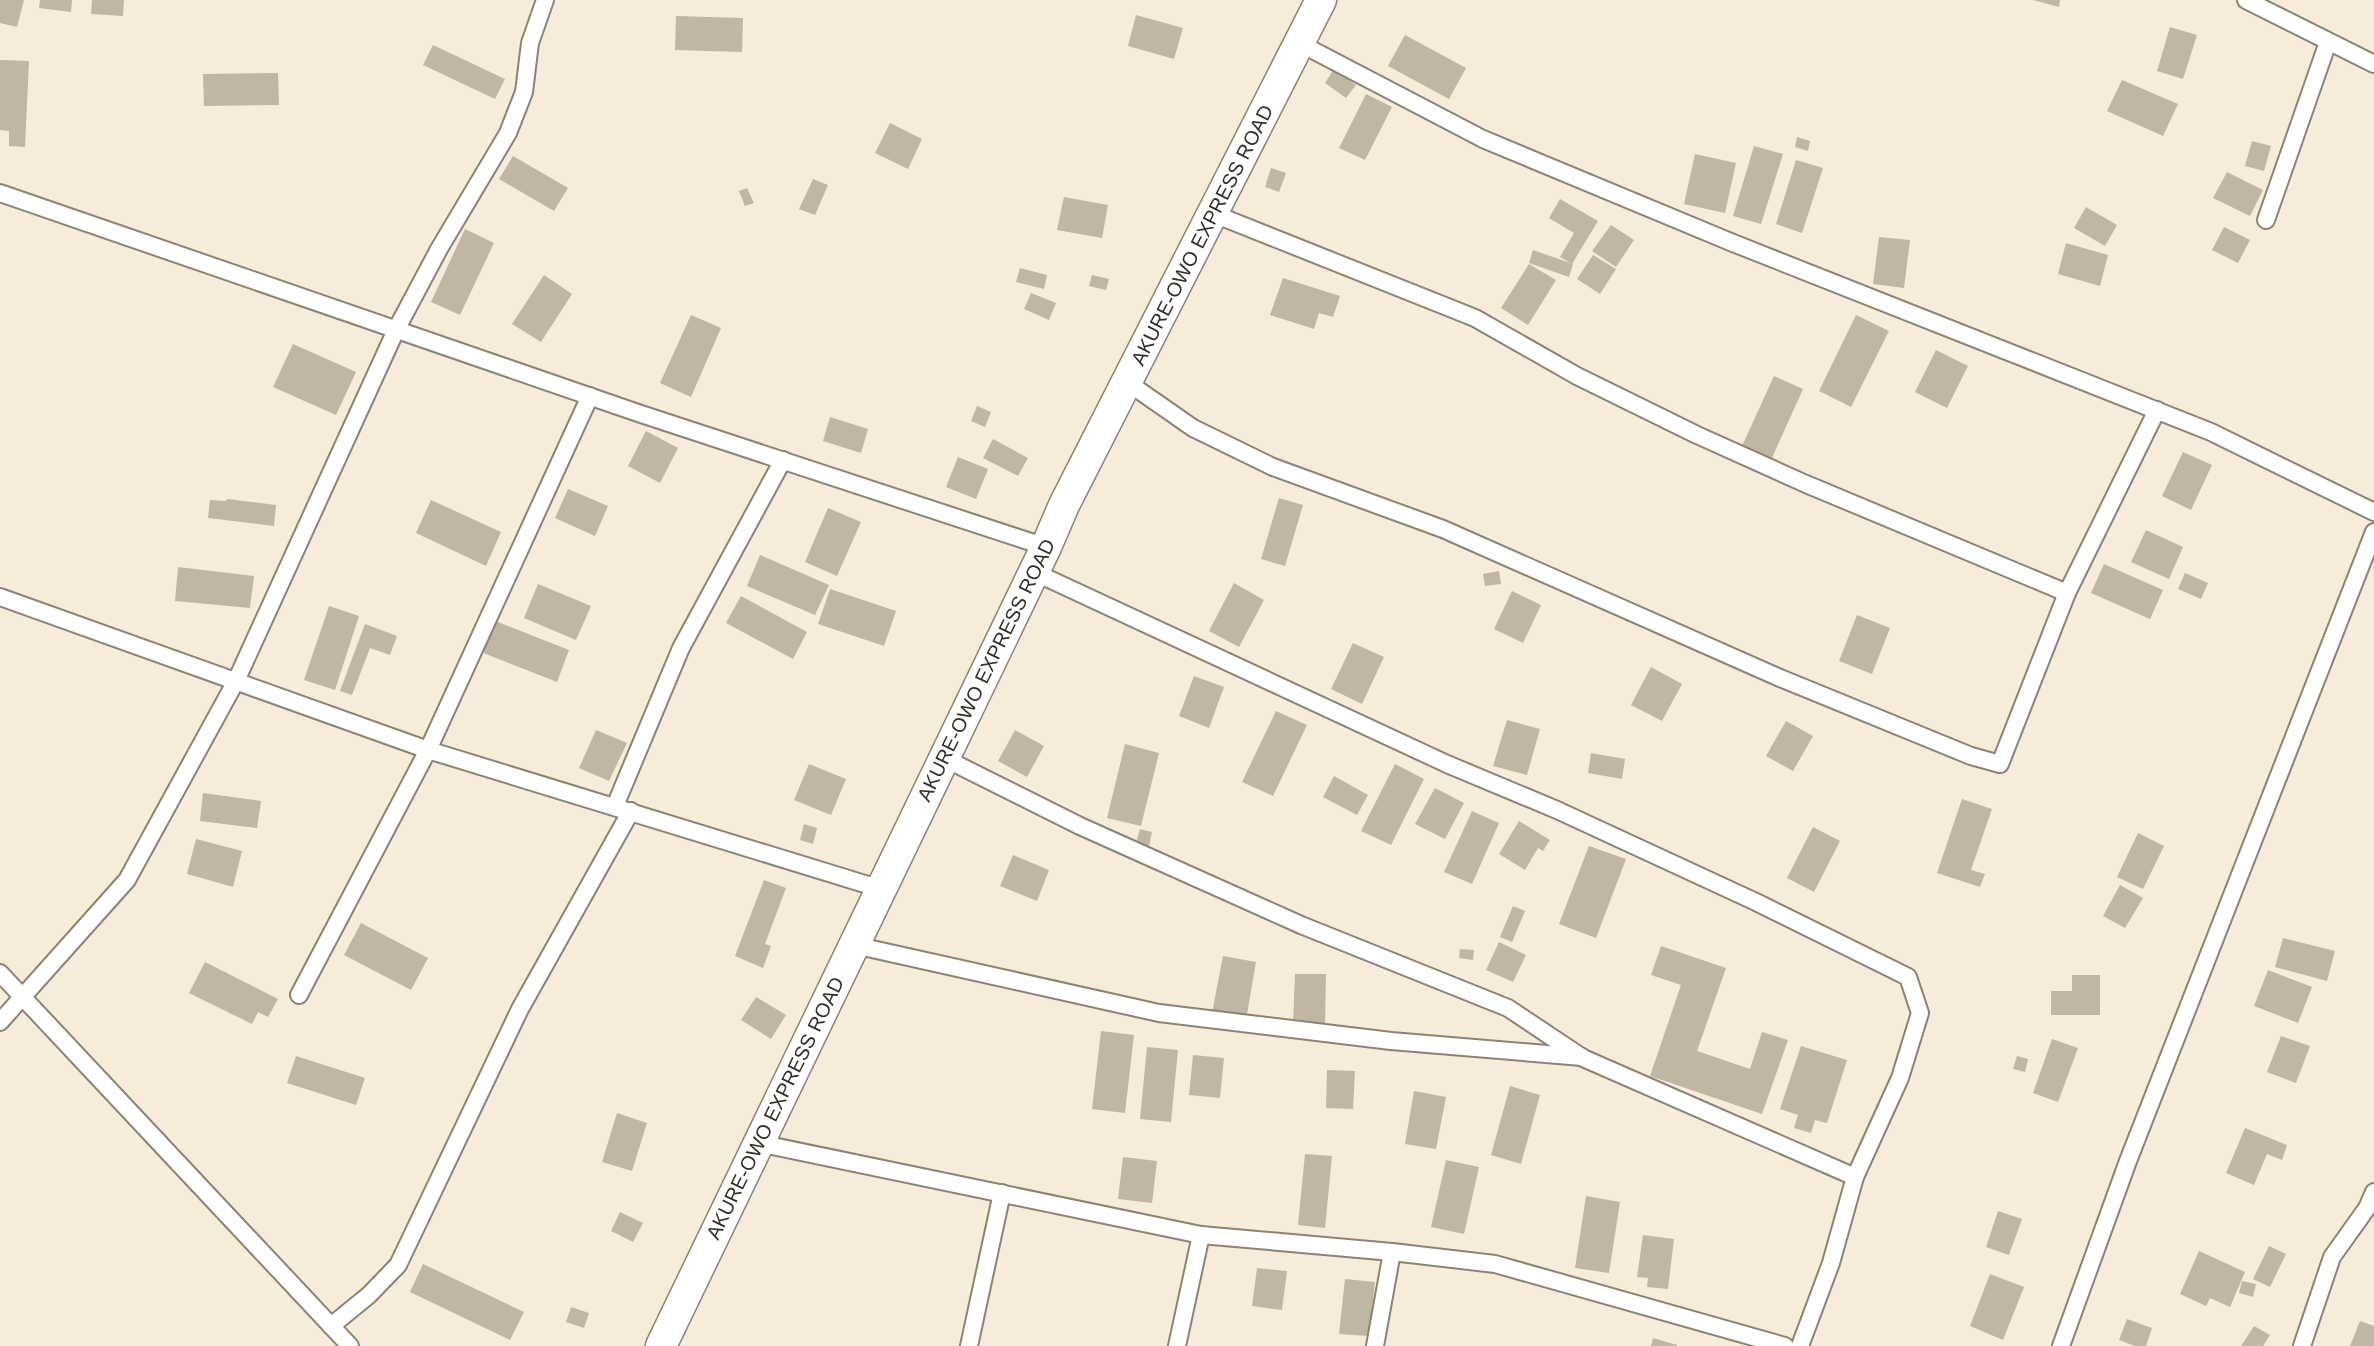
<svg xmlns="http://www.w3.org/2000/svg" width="2374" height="1346" font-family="Arial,sans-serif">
	<rect width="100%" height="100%" fill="#f7ecda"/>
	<g fill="#bfb6a4">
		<polygon points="0,0 24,0 17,27 0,23"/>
		<polygon points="40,0 72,0 71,12 39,8"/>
		<polygon points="92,0 124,0 123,16 91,14"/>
		<polygon points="2033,0 2060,0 2059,7"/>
		<polygon points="1136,15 1183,28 1174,59 1128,46"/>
		<polygon points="676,16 743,18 742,52 675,50"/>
		<polygon points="2170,27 2197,35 2183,79 2157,71"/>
		<polygon points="1405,35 1466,68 1449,99 1388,66"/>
		<polygon points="433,45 505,79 495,99 423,65"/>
		<polygon points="0,60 29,61 25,147 9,146 9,131 0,130"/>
		<polygon points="1334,69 1356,85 1346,98 1325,83"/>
		<polygon points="278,73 279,105 204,106 203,74"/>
		<polygon points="2122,80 2178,104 2163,136 2107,111"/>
		<polygon points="1366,94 1392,107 1365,160 1339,148"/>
		<polygon points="890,123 922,139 908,169 875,153"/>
		<polygon points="1797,137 1810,141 1808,151 1795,147"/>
		<polygon points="2252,141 2271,146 2264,171 2245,166"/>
		<polygon points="1754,146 1783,154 1761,224 1733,216"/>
		<polygon points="1695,154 1736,163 1725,213 1684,204"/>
		<polygon points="513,156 568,188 554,211 499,179"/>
		<polygon points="1796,160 1823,168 1802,233 1776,224"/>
		<polygon points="1271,168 1286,173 1279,192 1265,187"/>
		<polygon points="2227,172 2263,190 2250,216 2213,198"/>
		<polygon points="813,179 828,185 815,215 799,209"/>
		<polygon points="747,188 754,203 745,206 739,191"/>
		<polygon points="1064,197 1108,205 1102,238 1057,230"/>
		<polygon points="1560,199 1598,221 1572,264 1560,257 1574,233 1549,218"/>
		<polygon points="2086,207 2117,225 2105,246 2074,228"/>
		<polygon points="1611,225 1634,240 1616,267 1592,251"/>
		<polygon points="2224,227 2250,240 2238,263 2212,250"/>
		<polygon points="465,229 494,243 460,315 431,302"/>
		<polygon points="1879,237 1910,240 1904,288 1873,284"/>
		<polygon points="2066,243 2108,255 2100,286 2058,274"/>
		<polygon points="1533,250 1573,264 1569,277 1529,263"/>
		<polygon points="1593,255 1616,269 1600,294 1577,279"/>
		<polygon points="1529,264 1556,280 1528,325 1501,308"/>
		<polygon points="1020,268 1047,275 1044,289 1016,282"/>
		<polygon points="544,275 572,294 541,342 512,324"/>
		<polygon points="1092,275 1109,279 1106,290 1089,286"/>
		<polygon points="1283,278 1340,296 1333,317 1319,313 1314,329 1270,315"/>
		<polygon points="1031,293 1056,303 1049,320 1024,309"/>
		<polygon points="691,315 721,328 691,397 660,383"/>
		<polygon points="1856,315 1889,331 1851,407 1819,391"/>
		<polygon points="293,344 356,372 336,415 273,387"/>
		<polygon points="1936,350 1968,366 1947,408 1915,392"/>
		<polygon points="1774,376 1803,389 1771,460 1742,446"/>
		<polygon points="977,406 991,412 985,427 971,421"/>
		<polygon points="830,417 868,429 861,453 823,441"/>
		<polygon points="646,431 678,448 660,483 628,466"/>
		<polygon points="993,439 1028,458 1018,476 983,458"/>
		<polygon points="2183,452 2212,465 2191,510 2162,496"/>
		<polygon points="958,457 988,469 976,499 946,487"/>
		<polygon points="568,489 608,506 595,536 555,518"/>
		<polygon points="1279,498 1303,505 1285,566 1261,559"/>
		<polygon points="227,499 276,505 274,526 208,518 210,500 226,501"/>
		<polygon points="431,500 501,532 486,566 416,533"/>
		<polygon points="828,508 861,522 837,576 805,562"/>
		<polygon points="2146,530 2183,547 2169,579 2131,562"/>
		<polygon points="760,555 829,585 815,615 747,586"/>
		<polygon points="2104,564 2163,590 2150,619 2091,593"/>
		<polygon points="178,567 254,576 250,608 175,601"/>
		<polygon points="1499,571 1501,584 1485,586 1483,574"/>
		<polygon points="2185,573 2208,583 2201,599 2178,589"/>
		<polygon points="1234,583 1264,600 1239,647 1209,631"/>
		<polygon points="538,584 591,606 576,640 524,618"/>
		<polygon points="830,589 896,611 884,646 818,624"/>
		<polygon points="1512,591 1541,605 1523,643 1494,629"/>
		<polygon points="741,596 807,632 793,659 726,623"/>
		<polygon points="329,606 359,616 335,690 304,680"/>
		<polygon points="1857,615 1890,628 1872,674 1839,661"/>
		<polygon points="493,620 569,650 557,682 481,652"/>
		<polygon points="365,624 397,636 390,655 370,648 352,695 340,691"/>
		<polygon points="1353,643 1384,657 1362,704 1331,689"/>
		<polygon points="1651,667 1682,684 1662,721 1631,705"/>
		<polygon points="1194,676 1224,687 1209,728 1179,716"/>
		<polygon points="1276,711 1307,725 1273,796 1242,782"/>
		<polygon points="1507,720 1540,729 1527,775 1493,766"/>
		<polygon points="1786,721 1813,736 1793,771 1766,756"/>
		<polygon points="596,730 627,743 609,781 579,768"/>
		<polygon points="1015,730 1044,746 1027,777 998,761"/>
		<polygon points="1125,744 1159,753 1141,826 1107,818"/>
		<polygon points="1591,753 1625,759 1622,779 1588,773"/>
		<polygon points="809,764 846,779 831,815 794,800"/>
		<polygon points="1395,764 1424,779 1391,845 1361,831"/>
		<polygon points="1334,776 1368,795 1357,815 1323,797"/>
		<polygon points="1435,788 1464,803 1445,839 1415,824"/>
		<polygon points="203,793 261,801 257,828 200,821"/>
		<polygon points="1962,799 1992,809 1971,870 1985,874 1980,887 1937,873"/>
		<polygon points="1472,811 1499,823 1472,884 1444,872"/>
		<polygon points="1519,821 1550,840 1543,851 1538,848 1525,870 1499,854"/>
		<polygon points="804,824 817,828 813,844 800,840"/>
		<polygon points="1813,827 1840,841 1814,892 1787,878"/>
		<polygon points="1140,829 1152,832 1149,846 1136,843"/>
		<polygon points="2138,833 2164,846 2143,889 2117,877"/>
		<polygon points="196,839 242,851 233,887 187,874"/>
		<polygon points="1589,846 1626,859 1596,938 1559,924"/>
		<polygon points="1013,855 1049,870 1037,901 1000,886"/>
		<polygon points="764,880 786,888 765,944 771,946 763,968 735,956"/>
		<polygon points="2120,885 2143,898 2125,928 2103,916"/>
		<polygon points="1513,906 1525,911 1512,942 1500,937"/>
		<polygon points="361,923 428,958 411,990 344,955"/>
		<polygon points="2283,938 2335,951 2327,981 2275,967"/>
		<polygon points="1499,942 1526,955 1513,982 1486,970"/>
		<polygon points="1661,946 1726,968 1697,1051 1750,1069 1762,1032 1788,1040 1762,1114 1650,1076 1681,985 1651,975"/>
		<polygon points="1460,949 1474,950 1473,960 1459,958"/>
		<polygon points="1223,956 1256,962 1246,1020 1212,1013"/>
		<polygon points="205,962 278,999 268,1017 258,1012 252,1024 189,993"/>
		<polygon points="2268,970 2312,987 2298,1023 2254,1006"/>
		<polygon points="1295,974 1326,974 1325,1025 1293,1024"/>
		<polygon points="2072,975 2100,975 2100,1015 2051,1015 2051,991 2072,991"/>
		<polygon points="756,997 786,1015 771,1039 741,1020"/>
		<polygon points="1101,1031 1134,1035 1125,1113 1092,1109"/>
		<polygon points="2281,1036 2310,1046 2296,1083 2267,1072"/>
		<polygon points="2052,1039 2078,1048 2058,1102 2033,1093"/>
		<polygon points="1801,1046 1847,1060 1827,1123 1815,1120 1811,1133 1794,1128 1798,1115 1780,1109"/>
		<polygon points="1147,1047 1178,1050 1171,1122 1140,1119"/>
		<polygon points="1193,1055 1224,1058 1220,1098 1189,1095"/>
		<polygon points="296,1056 365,1078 356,1105 287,1083"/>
		<polygon points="2017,1056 2028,1059 2025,1072 2013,1069"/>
		<polygon points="1327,1070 1355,1071 1353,1109 1326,1108"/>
		<polygon points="1510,1086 1540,1095 1521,1164 1491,1155"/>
		<polygon points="1414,1091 1446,1097 1436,1149 1405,1144"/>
		<polygon points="617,1113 647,1123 632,1171 602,1162"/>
		<polygon points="2245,1128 2287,1145 2282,1160 2267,1154 2254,1185 2226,1173"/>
		<polygon points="1305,1154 1332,1156 1325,1228 1298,1225"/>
		<polygon points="1123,1157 1157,1161 1152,1203 1118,1199"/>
		<polygon points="1446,1160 1479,1167 1464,1234 1431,1227"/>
		<polygon points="1586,1196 1620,1202 1609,1273 1575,1268"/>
		<polygon points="1998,1211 2022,1219 2009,1255 1986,1247"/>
		<polygon points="620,1212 643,1223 633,1242 611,1231"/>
		<polygon points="1643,1235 1674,1239 1668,1289 1647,1287 1648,1278 1637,1277"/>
		<polygon points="2269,1246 2286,1254 2270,1287 2253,1279"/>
		<polygon points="2199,1251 2245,1272 2230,1307 2210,1298 2206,1306 2180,1294"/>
		<polygon points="423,1264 524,1312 510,1340 410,1292"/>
		<polygon points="1257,1268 1287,1271 1282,1310 1252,1306"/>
		<polygon points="1990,1274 2024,1287 2003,1340 1970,1326"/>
		<polygon points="1345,1279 1375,1282 1369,1336 1339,1334"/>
		<polygon points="2242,1281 2256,1284 2253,1297 2239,1293"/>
		<polygon points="571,1307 589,1313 584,1328 566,1322"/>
		<polygon points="2127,1319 2152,1328 2146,1346 2135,1346 2119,1340"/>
		<polygon points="2360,1321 2374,1326 2374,1346 2350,1346"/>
		<polygon points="2254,1326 2270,1335 2263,1346 2241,1346"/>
		<polygon points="1653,1338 1677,1345 1677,1346 1651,1346"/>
	</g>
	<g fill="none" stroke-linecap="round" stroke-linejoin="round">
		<g stroke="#8c8373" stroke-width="20">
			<g id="street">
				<polyline points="2246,0 2374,64"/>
				<polyline points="1301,44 1483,139 1733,243 2211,432 2374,512"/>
				<polyline points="0,193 638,413 1046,547"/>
				<polyline points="1214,214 1475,318 1577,376 1697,435 1806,484 2067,593"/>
				<polyline points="2266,220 2328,42"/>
				<polyline points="1127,382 1193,428 1273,467 1443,529 1780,678 1971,756 2000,764 2067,593 2157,410"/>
				<polyline points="1034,572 1447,764 1557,810 1756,902 1908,977 1920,1013 1900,1078 1855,1177 1831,1263 1800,1346"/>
				<polyline points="0,597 428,750 881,889"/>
				<polyline points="944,758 1080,826 1301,925 1508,1008 1583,1058 1855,1177"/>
				<polyline points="615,806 681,648 783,460"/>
				<polyline points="854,945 1159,1013 1391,1041 1582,1057"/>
				<polyline points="0,973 350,1346"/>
				<polyline points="299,995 428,750 590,396"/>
				<polyline points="0,1022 127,880 236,681 396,330 439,249 508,133 524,92 530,43 545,0"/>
				<polyline points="758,1143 1201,1235 1392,1252 1495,1264 1785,1346"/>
				<polyline points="331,1326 369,1295 398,1265 520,1009 631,811"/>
				<polyline points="969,1346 1002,1193"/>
				<polyline points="1177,1346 1201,1235"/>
				<polyline points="1375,1346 1392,1252"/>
				<polyline points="2061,1346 2128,1161 2374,532"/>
				<polyline points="2302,1346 2332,1257 2367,1208 2374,1192"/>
			</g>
		</g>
		<g stroke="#8c8373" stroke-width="33">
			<polyline id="highway" points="661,1346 1046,547 1064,505 1321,0"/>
		</g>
		<use href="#street" stroke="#fff" stroke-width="16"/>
		<use href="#highway" stroke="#fff" stroke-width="30"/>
	</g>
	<g text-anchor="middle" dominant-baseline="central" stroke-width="5" stroke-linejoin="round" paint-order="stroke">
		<g font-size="20" fill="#332f28" stroke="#fff">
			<text transform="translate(1202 235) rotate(-63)">AKURE-OWO EXPRESS ROAD</text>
			<text transform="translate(986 670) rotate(-64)">AKURE-OWO EXPRESS ROAD</text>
			<text transform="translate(775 1108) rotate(-64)">AKURE-OWO EXPRESS ROAD</text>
		</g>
	</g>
</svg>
